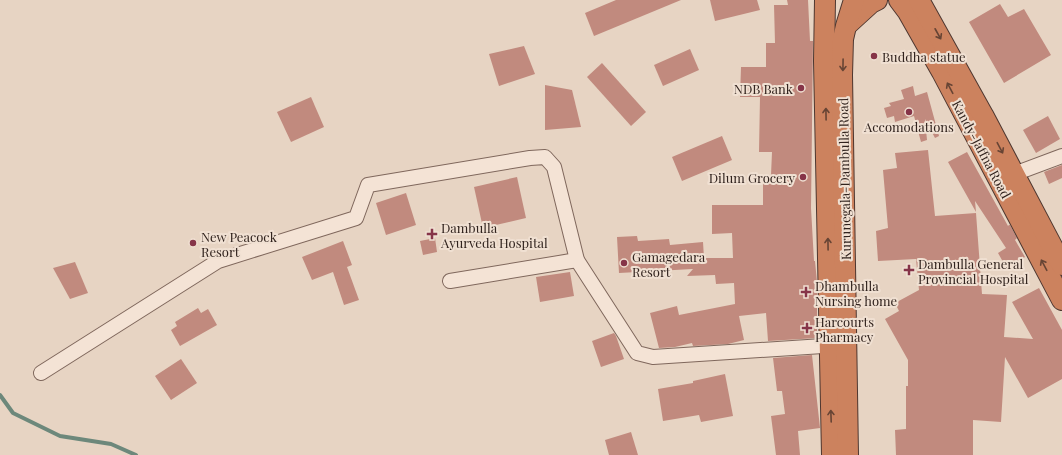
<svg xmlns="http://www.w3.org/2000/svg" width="1062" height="455" font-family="'Playfair Display',serif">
	<rect width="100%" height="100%" fill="#e7d4c3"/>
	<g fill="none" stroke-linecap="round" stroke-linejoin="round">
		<polyline stroke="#6d887b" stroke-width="4" points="0,395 13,413 60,436 111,444 136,455"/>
	</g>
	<g fill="#c18a7e">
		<polygon points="616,0 681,0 594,36 585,13"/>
		<polygon points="710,0 757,0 760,10 715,21"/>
		<polygon points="787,0 808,0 810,41 813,41 811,208 814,261 815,261 817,282 817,338 768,341 766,313 739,316 744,340 728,344 693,346 692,343 675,347 659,348 650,313 677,306 679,315 735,304 734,283 716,284 715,275 687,276 693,269 619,273 617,237 637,236 638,241 669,239 670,245 703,242 704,258 733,258 732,233 712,234 712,205 763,205 763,175 771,175 772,152 759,152 760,97 740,97 741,67 766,67 766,43 775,43 774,5 788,5"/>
		<polygon points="1000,4 1008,17 1024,9 1051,55 1004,83 969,22"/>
		<polygon points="524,46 535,74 499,86 489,54"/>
		<polygon points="690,49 699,70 663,86 654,65"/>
		<polygon points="602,63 646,112 631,126 587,77"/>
		<polygon points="545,85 572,90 581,127 545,130"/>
		<polygon points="913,86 915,96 927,92 939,136 935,138 925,119 927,140 921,142 914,116 895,122 894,116 887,118 884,108 891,106 889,103 904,99 901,90"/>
		<polygon points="311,97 324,127 291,142 277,112"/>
		<polygon points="1048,116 1060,139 1036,153 1023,130"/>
		<polygon points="722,136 732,160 682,181 672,157"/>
		<polygon points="928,150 935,216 976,213 982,294 1007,295 1004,337 1033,339 1012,302 1039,288 1062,330 1062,379 1028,398 1005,357 1001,422 973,420 973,455 896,455 895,430 906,429 906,386 908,386 908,360 885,319 899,311 895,303 919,290 916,259 878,261 876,231 888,228 883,170 897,168 895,153"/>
		<polygon points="967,152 1008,226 1009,225 1010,225 1017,238 1015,240 1025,257 1007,269 998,253 1006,248 975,201 976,212 948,162"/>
		<polygon points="1062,165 1062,178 1049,184 1044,172"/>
		<polygon points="517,177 526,218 483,228 474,187"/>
		<polygon points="406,193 416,225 386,235 376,203"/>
		<polygon points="435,238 437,252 423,255 420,241"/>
		<polygon points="343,241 352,265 347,267 359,300 344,305 333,272 312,280 302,257"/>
		<polygon points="75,262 88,293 70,299 53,268"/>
		<polygon points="570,272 574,296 540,302 536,277"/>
		<polygon points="198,308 201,313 208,309 217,325 180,346 171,330 177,326 175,322"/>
		<polygon points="614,333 616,336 624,359 601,367 592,341"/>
		<polygon points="812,355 820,428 798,431 800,455 776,455 771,416 785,414 782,391 777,391 773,358"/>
		<polygon points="181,359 197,383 171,400 155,376"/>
		<polygon points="725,374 733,416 701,422 699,415 663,421 658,389 693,383 693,381"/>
		<polygon points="631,432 638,455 609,455 605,440"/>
	</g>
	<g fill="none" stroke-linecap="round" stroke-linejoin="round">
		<g stroke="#7f675c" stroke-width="16">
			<g id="minor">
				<polyline points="1014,174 1062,156"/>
				<polyline points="450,281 577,260"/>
				<polyline points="41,373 218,261 356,218 368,185 530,158 545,157 554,167 577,260 637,353 653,357 838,345"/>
			</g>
		</g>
		<g stroke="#4e3730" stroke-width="22">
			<g id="highway">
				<polyline points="825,0 824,61 832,455"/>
				<polyline points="899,0 908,12 942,72 1062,300"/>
				<polyline points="919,0 983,115 1062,265"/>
				<polyline points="848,24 871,3 877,0"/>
				<polyline points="848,455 842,75 843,39 846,26 854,0"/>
			</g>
		</g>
		<use href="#minor" stroke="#f4e3d5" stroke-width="14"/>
		<use href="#highway" stroke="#cc825e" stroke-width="20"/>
	</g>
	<defs><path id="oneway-shaft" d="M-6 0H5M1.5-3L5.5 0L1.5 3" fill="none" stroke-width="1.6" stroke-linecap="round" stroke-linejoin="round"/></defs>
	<g stroke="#674434">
		<use href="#oneway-shaft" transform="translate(938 34) rotate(61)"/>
		<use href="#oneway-shaft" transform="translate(843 65) rotate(91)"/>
		<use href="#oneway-shaft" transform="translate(950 88) rotate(-118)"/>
		<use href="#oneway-shaft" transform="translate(826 114) rotate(-91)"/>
		<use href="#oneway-shaft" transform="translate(1000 148) rotate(62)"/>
		<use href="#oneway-shaft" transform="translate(828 244) rotate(-91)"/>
		<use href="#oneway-shaft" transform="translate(1044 265) rotate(-118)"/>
		<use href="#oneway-shaft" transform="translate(831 416) rotate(-92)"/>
	</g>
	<g fill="#863448" stroke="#f0e0d2" stroke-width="1.5">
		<circle cx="874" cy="56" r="4"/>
		<circle cx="801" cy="88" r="4"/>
		<circle cx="909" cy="112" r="4"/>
		<circle cx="803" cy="177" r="4"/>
		<path d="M430 228h4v4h4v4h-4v4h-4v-4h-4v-4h4z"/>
		<circle cx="193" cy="243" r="4"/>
		<circle cx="624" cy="263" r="4"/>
		<path d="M907 264h4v4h4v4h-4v4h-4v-4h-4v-4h4z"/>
		<path d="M804 286h4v4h4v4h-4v4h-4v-4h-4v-4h4z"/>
		<path d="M805 322h4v4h4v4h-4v4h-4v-4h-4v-4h4z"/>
	</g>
	<g text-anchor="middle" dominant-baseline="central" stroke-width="4" stroke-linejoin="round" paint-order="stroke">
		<g font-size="13" fill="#31231e" stroke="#f0e0d2" text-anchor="start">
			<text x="882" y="56">Buddha statue</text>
			<text x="793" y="88" text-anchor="end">NDB Bank</text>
			<text x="909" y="126" text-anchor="middle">Accomodations</text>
			<text x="795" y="177" text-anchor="end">Dilum Grocery</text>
			<text x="441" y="227">Dambulla<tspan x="441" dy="15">Ayurveda Hospital</tspan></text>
			<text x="201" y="236">New Peacock<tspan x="201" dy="15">Resort</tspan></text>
			<text x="632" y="256">Gamagedara<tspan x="632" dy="15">Resort</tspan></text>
			<text x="918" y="263">Dambulla General<tspan x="918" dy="15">Provincial Hospital</tspan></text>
			<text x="815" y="285">Dhambulla<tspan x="815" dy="15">Nursing home</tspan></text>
			<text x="815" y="321">Harcourts<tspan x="815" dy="15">Pharmacy</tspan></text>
		</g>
		<g font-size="13" fill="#31231e" stroke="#f0e0d2">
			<text transform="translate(982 149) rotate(62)">Kandy-Jaffna Road</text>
			<text transform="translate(844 179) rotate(-91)">Kurunegala-Dambulla Road</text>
		</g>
	</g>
</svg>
